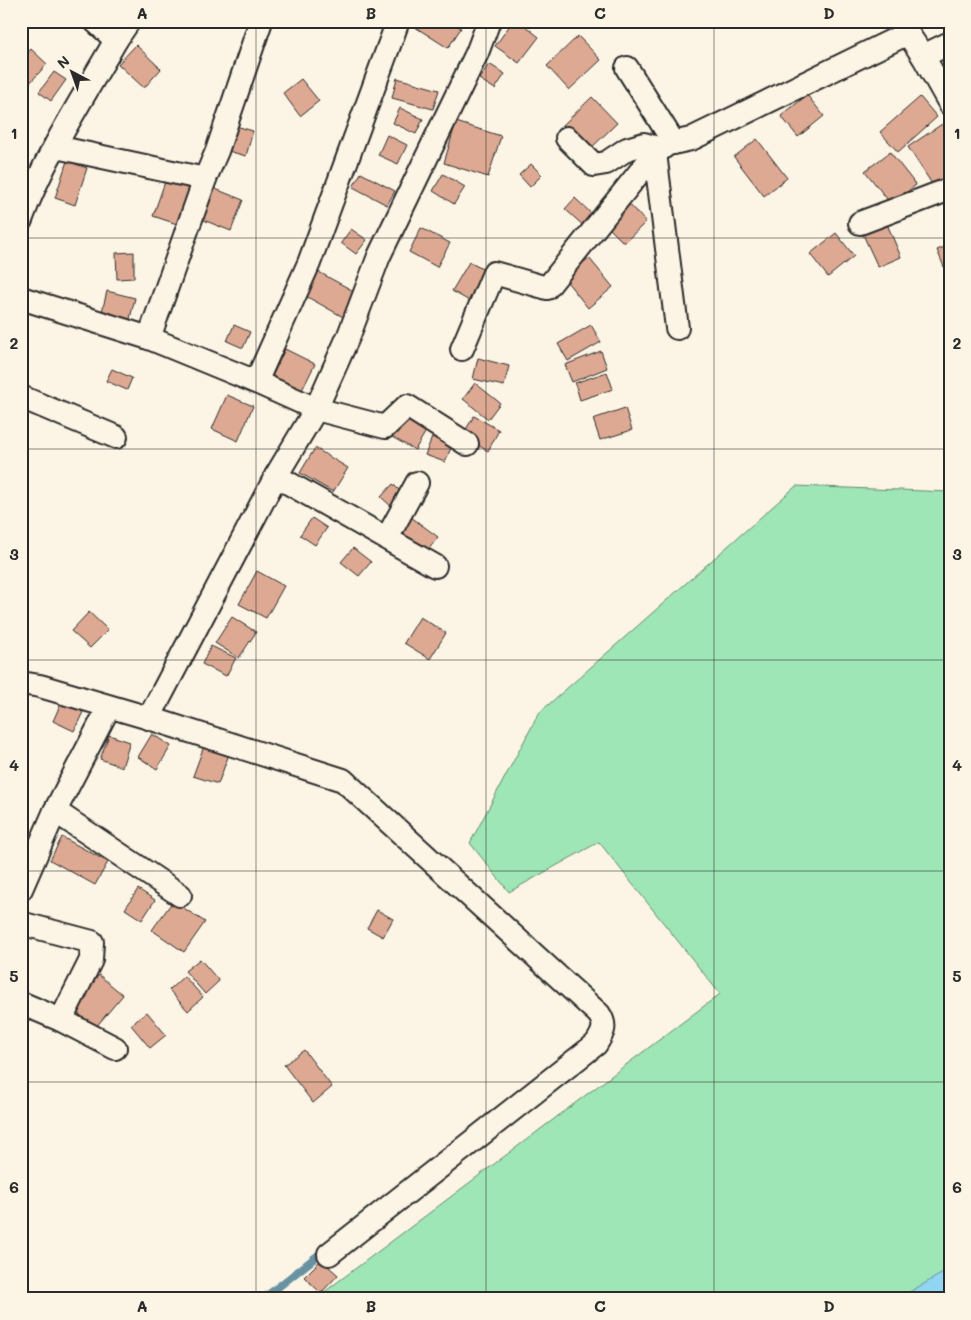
<svg xmlns="http://www.w3.org/2000/svg" width="971" height="1320" font-family="Mali,sans-serif">
	<rect width="100%" height="100%" fill="#fcf5e5"/>
	<filter id="ink" filterUnits="userSpaceOnUse"><feTurbulence type="fractalNoise" baseFrequency=".02" numOctaves="2"/><feDisplacementMap in="SourceGraphic" scale="10" xChannelSelector="R" yChannelSelector="G"/><feConvolveMatrix kernelMatrix="1 2 1 2 8 2 1 2 1" color-interpolation-filters="sRGB"/></filter>
	<g filter="url(#ink)">
		<polygon fill="#9ee6b5" stroke="#648870" points="796,486 950,492 950,1299 315,1299 720,994 599,842 509,892 470,843 539,713"/>
		<polygon fill="#90d6f2" stroke="#6892a2" points="950,1269 950,1292 939,1299 897,1299"/>
		<g fill="none" stroke-linecap="round" stroke-linejoin="round">
			<g stroke="#6892a2" stroke-width="8">
				<polyline points="263,1299 326,1249"/>
				<polyline points="943,1299 950,1295"/>
			</g>
		</g>
		<g fill="#dea992" stroke="#2b2b2b">
			<polygon points="418,21 450,21 461,28 448,48 415,27"/>
			<polygon points="513,21 519,21 539,37 519,63 495,46"/>
			<polygon points="578,36 601,60 569,90 547,66"/>
			<polygon points="136,45 161,69 144,88 118,64"/>
			<polygon points="31,49 47,64 27,86 21,81 21,60"/>
			<polygon points="489,64 505,74 495,89 479,79"/>
			<polygon points="54,72 66,80 51,101 39,92"/>
			<polygon points="397,78 439,90 433,109 392,98"/>
			<polygon points="301,79 319,101 300,116 283,93"/>
			<polygon points="807,95 824,116 798,137 781,116"/>
			<polygon points="592,97 617,123 587,152 562,126"/>
			<polygon points="920,97 937,117 898,152 880,132"/>
			<polygon points="400,108 423,119 416,134 393,123"/>
			<polygon points="456,122 501,136 488,177 444,163"/>
			<polygon points="229,124 253,131 246,156 221,149"/>
			<polygon points="942,124 950,135 950,181 936,190 908,147"/>
			<polygon points="387,135 407,145 398,164 378,155"/>
			<polygon points="757,139 787,178 764,196 734,157"/>
			<polygon points="890,152 916,185 891,204 865,171"/>
			<polygon points="67,161 87,168 75,205 55,198"/>
			<polygon points="531,164 542,175 530,187 519,175"/>
			<polygon points="361,173 395,191 387,205 353,187"/>
			<polygon points="443,174 465,187 454,204 433,191"/>
			<polygon points="167,176 197,187 183,226 153,216"/>
			<polygon points="208,186 243,200 231,231 196,217"/>
			<polygon points="575,198 596,218 586,228 565,209"/>
			<polygon points="624,199 646,222 624,243 602,221"/>
			<polygon points="884,217 901,257 878,267 860,228"/>
			<polygon points="421,228 450,243 437,267 409,252"/>
			<polygon points="351,229 367,240 356,254 341,243"/>
			<polygon points="836,233 854,256 828,277 810,254"/>
			<polygon points="950,245 950,265 944,267 937,250"/>
			<polygon points="134,252 134,278 117,279 116,253"/>
			<polygon points="589,258 613,287 588,308 564,278"/>
			<polygon points="469,262 488,272 471,302 452,291"/>
			<polygon points="315,270 359,294 345,318 302,294"/>
			<polygon points="107,291 135,298 129,323 101,316"/>
			<polygon points="234,325 250,332 243,348 227,341"/>
			<polygon points="591,325 601,342 568,361 558,344"/>
			<polygon points="285,349 315,364 299,396 269,383"/>
			<polygon points="601,351 607,368 572,382 565,365"/>
			<polygon points="478,358 509,366 504,386 473,379"/>
			<polygon points="112,369 132,378 127,390 106,381"/>
			<polygon points="607,372 613,389 580,400 575,383"/>
			<polygon points="475,383 500,403 488,419 463,399"/>
			<polygon points="227,395 253,406 238,441 212,429"/>
			<polygon points="625,408 632,430 600,440 593,419"/>
			<polygon points="474,416 499,430 488,451 462,436"/>
			<polygon points="403,418 426,431 415,450 392,437"/>
			<polygon points="433,435 453,443 445,462 425,455"/>
			<polygon points="315,448 348,468 333,492 300,473"/>
			<polygon points="393,484 405,496 393,508 381,497"/>
			<polygon points="411,517 438,537 425,554 398,534"/>
			<polygon points="312,518 327,528 315,545 300,535"/>
			<polygon points="353,548 371,562 359,576 341,562"/>
			<polygon points="257,571 284,586 266,618 239,604"/>
			<polygon points="89,612 108,630 90,648 71,631"/>
			<polygon points="232,617 256,632 239,658 215,643"/>
			<polygon points="420,617 446,633 430,659 404,643"/>
			<polygon points="211,646 236,658 226,676 202,664"/>
			<polygon points="62,701 83,712 74,731 53,721"/>
			<polygon points="152,734 171,746 157,769 138,757"/>
			<polygon points="109,735 130,742 122,767 100,759"/>
			<polygon points="204,746 229,754 218,784 193,776"/>
			<polygon points="62,837 108,862 95,885 50,860"/>
			<polygon points="138,889 155,900 142,920 125,909"/>
			<polygon points="173,901 205,922 184,952 152,930"/>
			<polygon points="377,910 393,919 383,937 367,928"/>
			<polygon points="200,959 219,981 205,994 185,971"/>
			<polygon points="99,975 123,995 95,1028 71,1007"/>
			<polygon points="184,976 203,997 188,1011 169,990"/>
			<polygon points="147,1012 166,1035 150,1048 131,1025"/>
			<polygon points="304,1050 332,1087 313,1103 284,1065"/>
			<polygon points="321,1260 338,1275 321,1293 304,1277"/>
		</g>
		<g fill="none" stroke-linecap="round" stroke-linejoin="round">
			<g stroke="#2b2b2b" stroke-width="26">
				<g id="minor">
					<polyline points="900,22 923,56 950,104"/>
					<polyline points="116,40 129,21"/>
					<polyline points="923,56 950,43"/>
					<polyline points="627,68 674,143"/>
					<polyline points="567,138 594,165 606,163 627,149 644,144 661,149"/>
					<polyline points="56,147 205,179"/>
					<polyline points="655,153 677,328"/>
					<path d="M21 220C44 157 83 98 116 40L95 21"/>
					<polyline points="860,223 950,189"/>
					<polyline points="21,298 149,338 256,382 316,409 385,427 407,406 467,444"/>
					<polyline points="149,338 205,179 217,151 261,21"/>
					<polyline points="462,349 494,273 547,288 655,153 668,144 691,139 908,33"/>
					<polyline points="256,382 309,263 398,21"/>
					<polyline points="21,397 116,437"/>
					<polyline points="276,476 435,566"/>
					<polyline points="387,538 417,483"/>
					<path d="M21 683 40 686 149 718 343 780 599 1014C607 1026 603 1033 596 1044L329 1254"/>
					<polyline points="149,718 276,476 316,409 349,335 379,256 477,53 489,21"/>
					<polyline points="55,811 180,895"/>
					<polyline points="21,889 55,811 109,707"/>
					<polyline points="24,924 92,942 91,960 61,1020 115,1048"/>
					<polyline points="21,1003 61,1020"/>
				</g>
			</g>
			<use href="#minor" stroke="#fcf5e5" stroke-width="22"/>
		</g>
	</g>
	<path fill="none" stroke="#2b2b2b" stroke-width="1" stroke-opacity="0.55" d="M256 21V1299M486 21V1299M714 21V1299M21 238H950M21 449H950M21 660H950M21 871H950M21 1082H950"/>
	<rect width="971" height="1320" fill="none" stroke="#fcf5e5" stroke-width="55"/>
	<g transform="translate(72 72) rotate(319)" stroke="#fcf5e5" stroke-width="4" paint-order="stroke">
	<path d="M0-4L9 19L0 12L-9 19Z" fill="#2b2b2b"/>
	<text y="-8" font-size="14" font-weight="bold" text-anchor="middle" fill="#2b2b2b">N</text>
	</g>
	<rect x="28" y="28" width="916" height="1264" fill="none" stroke="#2b2b2b" stroke-width="2"/>
	<g font-size="16" text-anchor="middle" font-weight="bold" fill="#2b2b2b">
		<text x="142" y="19">A</text>
		<text x="371" y="19">B</text>
		<text x="600" y="19">C</text>
		<text x="829" y="19">D</text>
		<text x="14" y="139">1</text>
		<text x="957" y="139">1</text>
		<text x="14" y="349">2</text>
		<text x="957" y="349">2</text>
		<text x="14" y="560">3</text>
		<text x="957" y="560">3</text>
		<text x="14" y="771">4</text>
		<text x="957" y="771">4</text>
		<text x="14" y="982">5</text>
		<text x="957" y="982">5</text>
		<text x="14" y="1193">6</text>
		<text x="957" y="1193">6</text>
		<text x="142" y="1312">A</text>
		<text x="371" y="1312">B</text>
		<text x="600" y="1312">C</text>
		<text x="829" y="1312">D</text>
	</g>
</svg>
